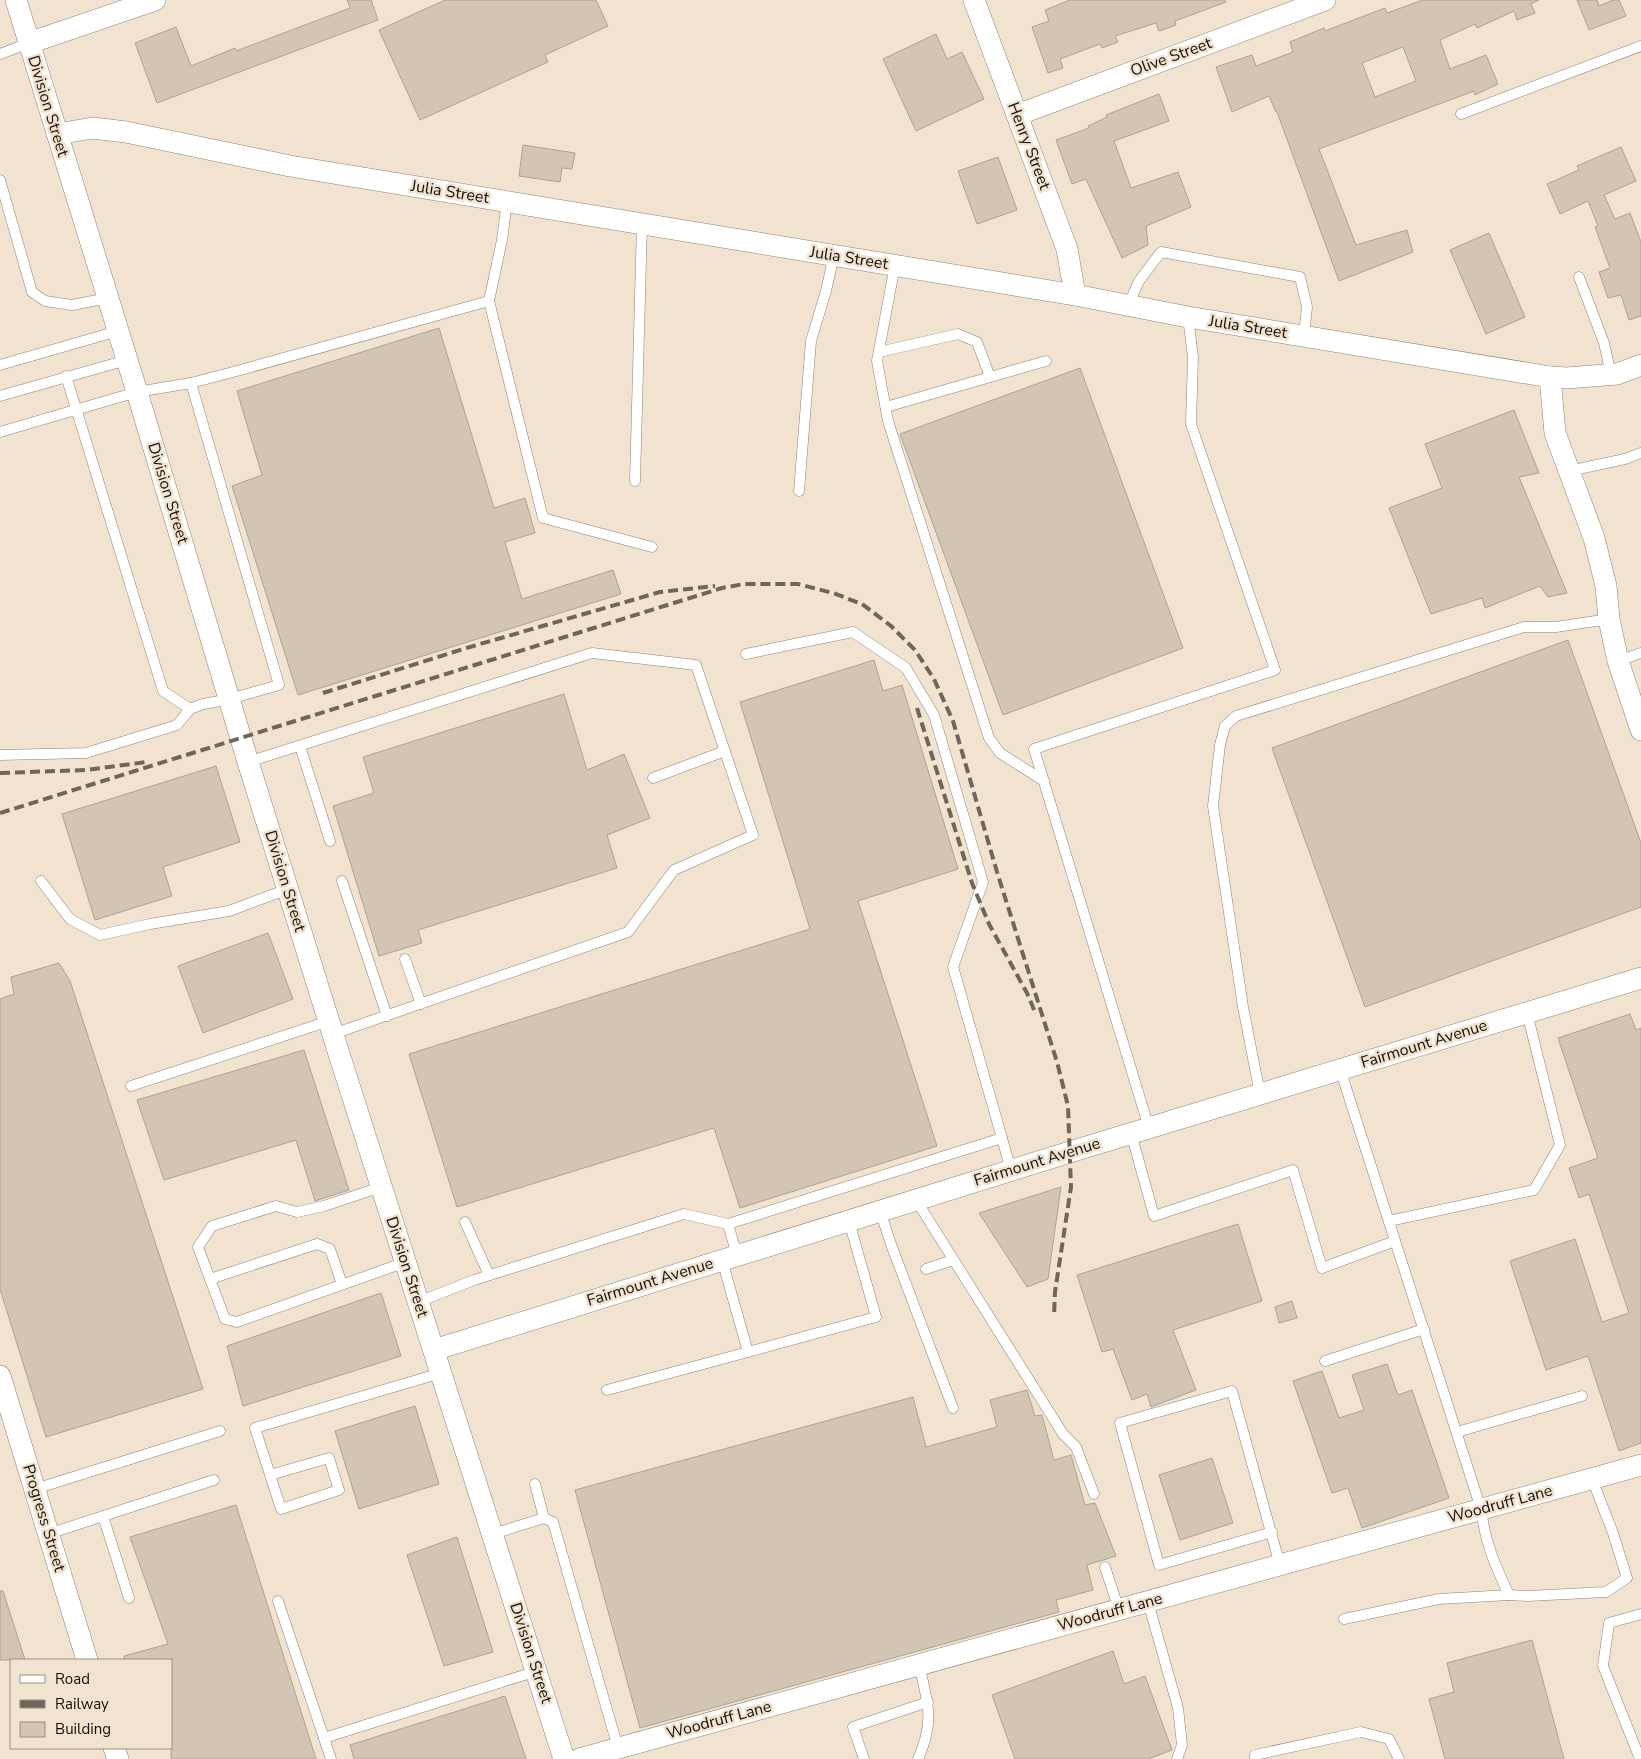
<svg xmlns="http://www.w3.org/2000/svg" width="1641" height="1759" font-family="'Nunito Sans',sans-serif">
	<rect width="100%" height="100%" fill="#f1e3d0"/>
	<g fill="#d3c5b3" stroke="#afa190" fill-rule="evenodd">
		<polygon points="347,0 371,0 378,20 157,103 135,43 176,27 191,66 235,48 236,51 350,8"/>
		<polygon points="445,0 596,0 608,26 545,55 548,62 420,120 379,30"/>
		<polygon points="1070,0 1225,0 1226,2 1175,21 1176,25 1159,31 1156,23 1115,36 1118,42 1102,48 1100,44 1060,59 1063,68 1048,73 1032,27 1049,21 1045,10"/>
		<path d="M1423 0H1539L1531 4 1535 13 1517 20 1514 11 1477 28 1475 24 1440 40 1450 69 1486 55 1498 84 1475 95 1474 91 1319 149 1356 245 1407 230 1413 252 1339 281 1277 112H1276L1269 96 1232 112 1216 67 1252 55 1256 66 1293 52 1290 42 1324 28 1325 31 1385 8 1387 13ZM1403 47 1416 81 1375 97 1362 63Z"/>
		<polygon points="1577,0 1597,0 1599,6 1613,0 1619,0 1626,16 1589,30"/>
		<polygon points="936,34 947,59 962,52 984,99 916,131 883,59"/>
		<polygon points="1159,94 1169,121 1114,141 1131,188 1178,172 1191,207 1146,226 1148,245 1122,258 1086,179 1072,184 1056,140 1089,128 1088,126 1107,117 1106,115"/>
		<polygon points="523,145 575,153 572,169 562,168 560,182 519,176"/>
		<polygon points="1621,147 1636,181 1604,195 1615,219 1630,213 1641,242 1641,316 1629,320 1621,295 1608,298 1599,272 1610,268 1595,227 1598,226 1588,201 1560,214 1547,184 1579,170 1577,166"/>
		<polygon points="998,157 1017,210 977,224 958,171"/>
		<polygon points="1489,233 1525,317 1486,334 1450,250"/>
		<polygon points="439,328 494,508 525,498 535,533 505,542 522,599 613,570 621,594 298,695 232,486 262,475 237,391"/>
		<polygon points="1080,368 1183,648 1003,715 900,434"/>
		<polygon points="1514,410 1539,473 1519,477 1567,593 1548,597 1540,586 1485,608 1482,598 1431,614 1389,508 1442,488 1425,444"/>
		<polygon points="1568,640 1641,843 1641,907 1365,1007 1272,748"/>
		<polygon points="874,660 883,691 902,685 958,869 858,901 937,1146 740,1208 714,1128 457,1207 409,1054 810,929 740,702"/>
		<polygon points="564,694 587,770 624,754 650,818 607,835 617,868 418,930 422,943 379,956 333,806 374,793 363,757"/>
		<polygon points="216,766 240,842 163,867 172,896 95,920 62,814"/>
		<polygon points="268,933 293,999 203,1033 178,966"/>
		<polygon points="59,963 70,981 203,1389 46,1437 0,1289 0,999 14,994 11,977"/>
		<polygon points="1630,1014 1636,1030 1641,1028 1641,1443 1619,1451 1588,1356 1546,1370 1510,1261 1575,1239 1602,1322 1629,1313 1589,1194 1579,1198 1569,1168 1598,1158 1558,1038"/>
		<polygon points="304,1050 349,1190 315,1201 296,1140 164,1180 137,1100"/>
		<polygon points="1061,1187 1048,1279 1027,1287 979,1213"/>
		<polygon points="1238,1224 1262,1301 1173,1330 1196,1390 1151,1407 1147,1394 1132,1400 1113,1349 1102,1352 1077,1275"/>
		<polygon points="381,1293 401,1356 243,1406 227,1346"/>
		<polygon points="1292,1301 1297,1318 1279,1323 1275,1307"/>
		<polygon points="1387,1364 1398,1395 1412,1390 1449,1498 1362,1528 1348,1488 1332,1493 1293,1381 1322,1371 1339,1418 1364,1410 1352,1375"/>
		<polygon points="1027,1390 1035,1416 1042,1415 1054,1460 1071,1455 1085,1505 1095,1503 1116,1556 1087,1565 1093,1590 1056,1600 1059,1612 640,1728 575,1490 913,1397 926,1447 997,1427 990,1400"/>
		<polygon points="415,1406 439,1484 359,1509 335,1431"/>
		<polygon points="1212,1458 1233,1523 1180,1540 1159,1475"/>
		<polygon points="236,1505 316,1759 171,1759 171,1660 124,1660 124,1656 168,1644 130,1537"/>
		<polygon points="457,1537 493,1652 444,1666 407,1555"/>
		<polygon points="0,1591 3,1591 25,1660 0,1660"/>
		<polygon points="1532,1640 1564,1759 1445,1759 1429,1699 1454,1692 1447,1663"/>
		<polygon points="1113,1651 1124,1684 1145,1676 1172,1750 1148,1759 1015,1759 992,1695"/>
		<polygon points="505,1696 526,1759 354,1759 350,1745"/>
	</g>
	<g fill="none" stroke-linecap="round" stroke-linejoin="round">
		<g stroke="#8f8272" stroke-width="11">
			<g id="service">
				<polyline points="0,54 29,43"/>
				<polyline points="1461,114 1641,46"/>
				<polyline points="0,180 32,292 45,301 72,305 108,298"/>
				<polyline points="507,201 502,240 489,301 543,518 652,547"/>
				<polyline points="895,265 877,361 888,421 989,738 1000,753 1044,781"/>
				<polyline points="1579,277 1604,343 1611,374"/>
				<polyline points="1128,306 1139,281 1161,252 1300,277 1307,307 1304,336"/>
				<polyline points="879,352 958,334 977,342 990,377"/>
				<polyline points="0,365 118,331"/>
				<polyline points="66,376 163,691 190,709 203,704 230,699 279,685 191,383"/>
				<polyline points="0,396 127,360"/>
				<polyline points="886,407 1046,361"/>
				<polyline points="0,432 137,392 191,383 233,372 489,301"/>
				<polyline points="1569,471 1625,459 1641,453"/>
				<polyline points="635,481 642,223"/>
				<polyline points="799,491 811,341 826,291 834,255"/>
				<polyline points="746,654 853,632 906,668 934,715 983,882 953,967 1002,1138"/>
				<polyline points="1618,661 1641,653"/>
				<polyline points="300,746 330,841"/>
				<polyline points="0,755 86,753 177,725 190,709"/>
				<polyline points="248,762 592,653 696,665 753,835 674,870 628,932 333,1034"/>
				<polyline points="653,778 725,751"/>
				<polyline points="41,881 70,919 100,935 150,924 229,911 288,889"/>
				<polyline points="342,881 387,1016"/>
				<polyline points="405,959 421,1004"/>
				<path d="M1340 1069 1481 1509C1485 1543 1495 1565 1509 1595L1528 1596 1606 1592 1627 1578 1613 1533 1592 1479"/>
				<polyline points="131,1086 329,1021"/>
				<polyline points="1260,1094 1243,1007 1213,806 1220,745 1225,726 1236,716 1524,627 1556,627 1609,619"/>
				<polyline points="1149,1128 1034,749 1275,670 1191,424 1193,357 1188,317"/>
				<polyline points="1131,1133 1154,1216 1293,1170 1322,1268 1395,1241"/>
				<polyline points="381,1187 324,1206 297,1212 276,1206 212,1226 198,1247 225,1319 237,1322 406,1262"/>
				<polyline points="916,1200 1063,1434 1076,1447 1094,1494"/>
				<polyline points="880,1211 892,1247 953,1408"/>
				<polyline points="1389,1221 1534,1190 1560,1145 1527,1013"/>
				<polyline points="465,1222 489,1275"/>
				<polyline points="728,1224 1002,1138 1011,1171"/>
				<polyline points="926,1269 953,1260"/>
				<polyline points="210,1279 317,1244 330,1249 342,1284"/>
				<polyline points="418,1302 474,1280 684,1214 728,1224 737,1255"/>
				<polyline points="748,1352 876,1317 849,1221"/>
				<polyline points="1325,1361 1424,1329"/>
				<polyline points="607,1390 748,1352 722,1260"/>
				<polyline points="1457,1432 1582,1396"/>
				<polyline points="270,1475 329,1458 339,1490 281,1509 255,1428 441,1373"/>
				<polyline points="535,1484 544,1518"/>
				<polyline points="35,1489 220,1431"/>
				<polyline points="103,1516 129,1598"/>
				<polyline points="1272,1532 1159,1565 1120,1423 1232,1391 1280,1565"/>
				<polyline points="48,1534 214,1480"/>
				<polyline points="493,1534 544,1518 553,1522 618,1748"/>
				<polyline points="1105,1567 1119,1610"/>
				<polyline points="278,1601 331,1759"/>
				<polyline points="1148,1602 1178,1708 1182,1745 1177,1759"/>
				<polyline points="1344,1619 1439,1599 1509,1595"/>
				<polyline points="324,1738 537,1671"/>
				<polyline points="864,1759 853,1727 928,1702"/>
				<path d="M918 1759C935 1721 928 1703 919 1665"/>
				<polyline points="1255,1759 1255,1755 1361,1732 1389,1739 1399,1759"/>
				<polyline points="1640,1759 1603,1666 1609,1623 1641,1614"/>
			</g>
		</g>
		<g stroke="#8f8272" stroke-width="22">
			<g id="minor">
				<polyline points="16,0 137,392 248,762 340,1057 564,1759"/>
				<polyline points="974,0 1067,249 1075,295"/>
				<polyline points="29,43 155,0"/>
				<polyline points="1017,115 1325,0"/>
				<polyline points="57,134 93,128 126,132 290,166 1075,295 1188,317 1550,377 1567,378 1617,374 1641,365"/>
				<polyline points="1550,377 1555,433 1594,538 1606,586 1609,619 1618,661 1641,730"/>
				<polyline points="434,1350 1070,1152 1641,978"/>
				<polyline points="0,1376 87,1660"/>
				<polyline points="114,1748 118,1759"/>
				<polyline points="579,1759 1641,1465"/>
			</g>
		</g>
		<use href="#service" stroke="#fff" stroke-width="10"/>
		<use href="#minor" stroke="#fff" stroke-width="21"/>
		<g stroke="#6e665a" stroke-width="4" stroke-dasharray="10 5" stroke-linecap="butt">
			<polyline points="323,693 470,647 660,592 715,586"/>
			<polyline points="917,708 972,883 989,924 1027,993 1035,1012"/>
			<polyline points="0,773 86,770 147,762"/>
			<polyline points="0,813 722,588 744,584 798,584 833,593 862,604 891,626 915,650 934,679 953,721 997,872 1057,1062 1068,1106 1071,1187 1055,1292 1054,1316"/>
		</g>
	</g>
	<g text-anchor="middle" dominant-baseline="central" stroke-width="5" stroke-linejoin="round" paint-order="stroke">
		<g font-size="16" fill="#141009" stroke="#f1e3d0">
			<text transform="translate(1171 57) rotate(-20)">Olive Street</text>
			<text transform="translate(48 106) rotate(73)">Division Street</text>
			<text transform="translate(1029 146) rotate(69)">Henry Street</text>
			<text transform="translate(450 192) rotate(9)">Julia Street</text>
			<text transform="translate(849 258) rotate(9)">Julia Street</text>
			<text transform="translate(1248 327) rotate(9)">Julia Street</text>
			<text transform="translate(168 493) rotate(73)">Division Street</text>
			<text transform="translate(285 881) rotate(73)">Division Street</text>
			<text transform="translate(1424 1044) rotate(-17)">Fairmount Avenue</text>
			<text transform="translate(1037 1162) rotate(-17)">Fairmount Avenue</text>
			<text transform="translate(407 1267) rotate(72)">Division Street</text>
			<text transform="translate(650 1282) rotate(-17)">Fairmount Avenue</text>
			<text transform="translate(1500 1504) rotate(-15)">Woodruff Lane</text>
			<text transform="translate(44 1518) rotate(73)">Progress Street</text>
			<text transform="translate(1110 1612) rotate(-15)">Woodruff Lane</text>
			<text transform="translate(531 1653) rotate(72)">Division Street</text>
			<text transform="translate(719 1720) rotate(-15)">Woodruff Lane</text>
		</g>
	</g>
	<rect x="10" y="1659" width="162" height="90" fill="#f1e3d0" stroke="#998f80"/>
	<rect x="20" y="1675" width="25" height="8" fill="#ffffff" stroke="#998f80"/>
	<text x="55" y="1684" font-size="15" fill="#141009">Road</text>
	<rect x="20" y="1700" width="25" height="8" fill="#6e665a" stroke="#998f80"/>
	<text x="55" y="1709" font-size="15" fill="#141009">Railway</text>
	<rect x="20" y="1722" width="25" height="15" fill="#d3c5b3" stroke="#998f80"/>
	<text x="55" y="1734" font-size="15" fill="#141009">Building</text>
</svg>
